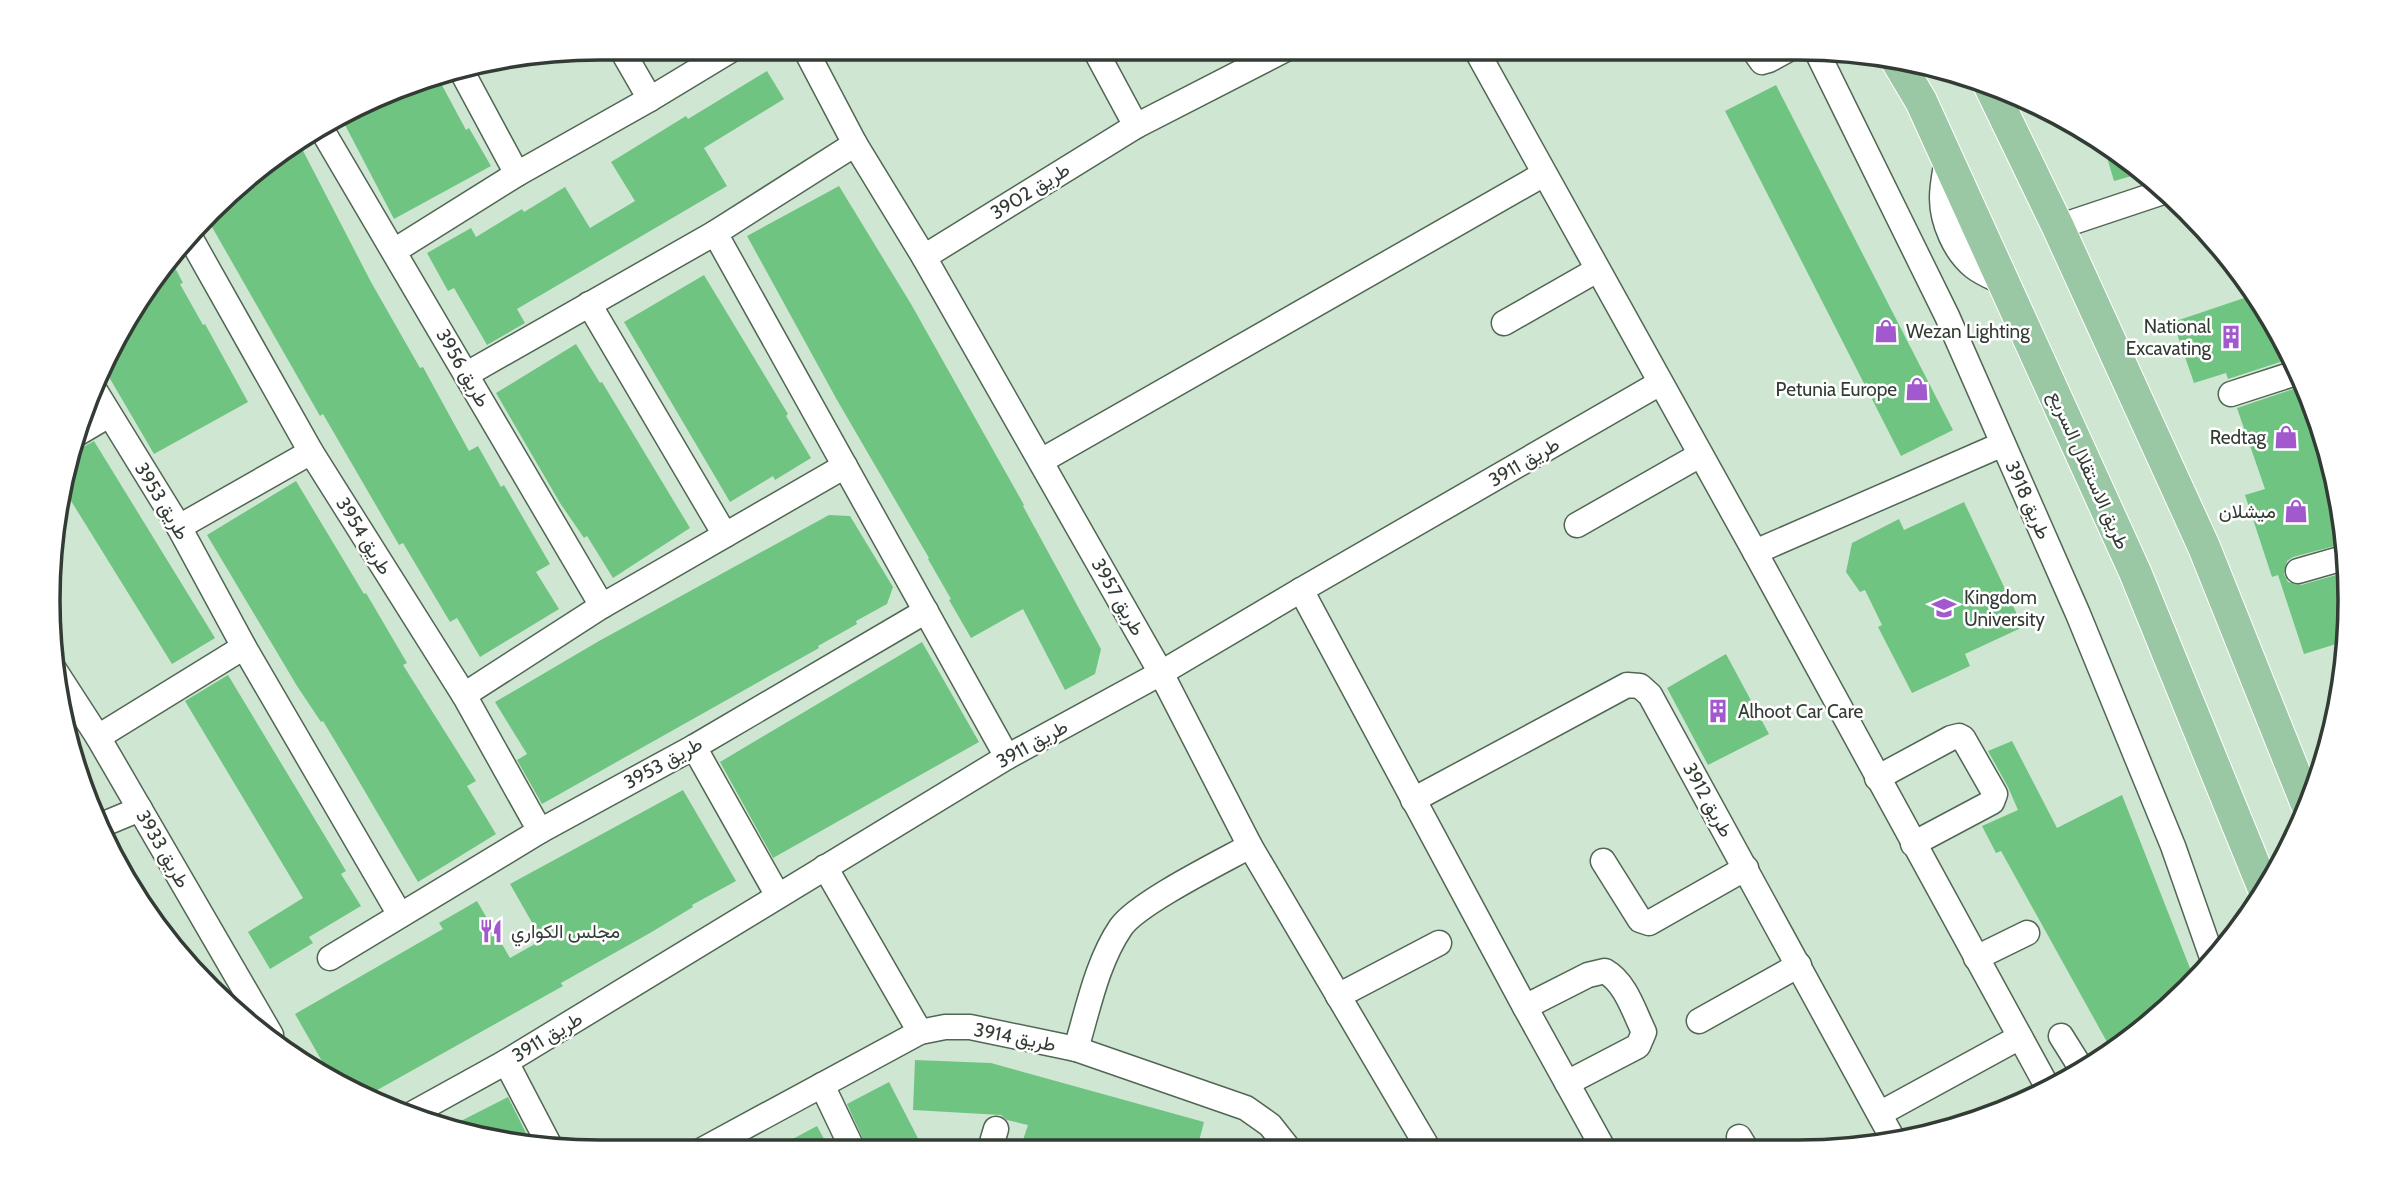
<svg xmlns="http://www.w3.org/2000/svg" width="2398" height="1199" font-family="Cabin,Vazirmatn,sans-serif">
	<rect width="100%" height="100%" fill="#cfe7d2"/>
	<g fill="#70c481">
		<polygon points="767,71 784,99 704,148 727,186 517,309 525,323 487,345 454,288 448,291 427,253 471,228 476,237 522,209 524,212 565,187 590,228 635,201 611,162 686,116 688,119"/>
		<polygon points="436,74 466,130 469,128 491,166 394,219 342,119 422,77"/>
		<polygon points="1776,85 1953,430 1901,456 1725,111"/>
		<polygon points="2102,141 2134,161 2146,172 2114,181"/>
		<polygon points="299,143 371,282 420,368 423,367 469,451 478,446 501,487 504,485 550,564 536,572 559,609 480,657 457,618 450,622 403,543 399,545 323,414 320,416 208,220 263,162"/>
		<polygon points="839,186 911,304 1024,505 1023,506 1101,649 1095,674 1065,690 1023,609 971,638 949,600 951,599 928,559 929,558 837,400 747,236"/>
		<polygon points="171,260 183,283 180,284 203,325 205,324 248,402 154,454 102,365 129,314 140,308 136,301 140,293"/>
		<polygon points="704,275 788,414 786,416 811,458 775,480 773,476 730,502 624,322"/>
		<polygon points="2256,294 2277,323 2293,358 2228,379 2226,373 2194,383 2173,322"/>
		<polygon points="576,344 600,383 602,382 690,528 613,578 587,536 584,538 560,503 496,393"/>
		<polygon points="2305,385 2321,422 2346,527 2346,543 2293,557 2287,561 2284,574 2288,582 2301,585 2347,572 2350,635 2349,640 2304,654 2278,575 2272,577 2245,495 2265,489 2237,408"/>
		<polygon points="94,441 215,638 172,664 60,483 69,455"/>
		<polygon points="296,481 364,594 366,593 383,622 407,663 403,665 476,781 467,786 496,834 418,882 347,761 323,721 321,722 297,686 207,535"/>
		<polygon points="1964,502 2023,627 1965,654 1970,666 1912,693 1878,627 1882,625 1865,590 1860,592 1846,572 1852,543 1899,519 1904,530"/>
		<polygon points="829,515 850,516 893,587 887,604 856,621 857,624 818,646 819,648 542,804 517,760 527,754 495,702 599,641"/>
		<polygon points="922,642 979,742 773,858 720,762"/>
		<polygon points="1726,654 1769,734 1708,765 1667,688"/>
		<polygon points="228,675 346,871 341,874 361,906 309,937 313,943 270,969 248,932 303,898 185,701"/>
		<polygon points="2012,741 2057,828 2122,795 2195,981 2134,1038 2112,1051 2001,851 1996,853 1982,826 2018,810 2008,787 1988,751"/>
		<polygon points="683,790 736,881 692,905 693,907 650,933 561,983 563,986 363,1098 331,1077 295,1014 443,929 439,923 477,901 510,958 542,940 510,884"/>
		<polygon points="915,1060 991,1063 1204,1122 1197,1149 1020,1149 1028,1125 1007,1120 1001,1115 913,1110"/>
		<polygon points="889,1082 924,1150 868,1150 847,1104"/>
		<polygon points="508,1097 532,1145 457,1133 445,1129"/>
		<polygon points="817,1126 830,1150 772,1150"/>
	</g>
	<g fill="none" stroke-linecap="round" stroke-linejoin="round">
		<g stroke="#516654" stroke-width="27">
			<g id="minor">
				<polyline points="620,47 650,99"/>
				<polyline points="804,47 855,144 924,257 1161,673 1250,846 1428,1148"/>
				<polyline points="1094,48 1136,126"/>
				<polyline points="1475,48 1755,552 2048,1088"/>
				<polyline points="1752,48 1762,62 1769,60 1791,48"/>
				<polyline points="1815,48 1947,316 2078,614 2173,846 2214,963"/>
				<polyline points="461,70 517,174"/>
				<polyline points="322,130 602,606"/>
				<path d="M1947 159C1945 172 1942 185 1942 198 1942 222 1955 252 1974 267 1983 274 1994 278 2004 283"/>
				<polyline points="2058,227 2166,191"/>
				<polyline points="715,233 1007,757"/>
				<polyline points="191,239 311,452 464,695 540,831"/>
				<polyline points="394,251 517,174 650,99 736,47"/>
				<polyline points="924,257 1136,126 1288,48"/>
				<polyline points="589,304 725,535"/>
				<polyline points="1504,323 1597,270"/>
				<polyline points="467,374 715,233 855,144"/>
				<polyline points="91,384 179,527 244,647 400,915"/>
				<polyline points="2231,394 2299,372"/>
				<polyline points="75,435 109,415"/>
				<polyline points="1041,461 1544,174"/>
				<polyline points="1577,525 1700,455"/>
				<polyline points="179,527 311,452"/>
				<polyline points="1755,552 2003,444"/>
				<polyline points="2298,571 2347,557"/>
				<polyline points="1301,590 1525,1007 1603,1148"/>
				<polyline points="52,666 98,737 271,1035"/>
				<polyline points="464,695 602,606 845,466"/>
				<polyline points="98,737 244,647"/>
				<polyline points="694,747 778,896"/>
				<polyline points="1877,778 1951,738 1959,736 1963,738 1995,794 1992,802 1913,844"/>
				<polyline points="1413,800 1627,685 1640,686 1650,695 1894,1141"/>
				<polyline points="99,826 140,809"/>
				<polyline points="1603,861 1640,920 1649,923 1746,868"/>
				<polyline points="825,867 920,1032"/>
				<polyline points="330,958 540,831 694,747 926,611"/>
				<polyline points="1976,958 2027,933"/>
				<polyline points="1338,996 1439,943"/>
				<path d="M1525 1007 1588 975 1605 971C1626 983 1634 1012 1644 1032L1638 1046 1567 1083"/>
				<polyline points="1699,1021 1799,965"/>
				<polyline points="2061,1036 2081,1068"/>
				<path d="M1076 1049C1088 1009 1097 962 1121 927 1138 903 1221 862 1250 846"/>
				<polyline points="506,1062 551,1148"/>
				<polyline points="822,1085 853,1150"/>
				<polyline points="1881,1113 2020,1037"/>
				<polyline points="410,1115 506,1062 1007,757 1161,673 1301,590 1660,383"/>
				<polyline points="1739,1137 1745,1147"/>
				<polyline points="990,1149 996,1129"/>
				<polyline points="702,1150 920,1032 945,1027 970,1027 1076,1049 1246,1108 1270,1125 1289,1149"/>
			</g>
		</g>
		<g stroke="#fff" stroke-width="34">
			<g id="major">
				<polyline points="1896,59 1921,101 2135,572 2264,889"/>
				<polyline points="1989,84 2058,227 2204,547 2308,807"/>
			</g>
		</g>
		<use href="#minor" stroke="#fff" stroke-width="24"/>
		<use href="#major" stroke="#9ac7a4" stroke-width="32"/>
	</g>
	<defs>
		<g id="shop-bare" transform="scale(1.89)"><path d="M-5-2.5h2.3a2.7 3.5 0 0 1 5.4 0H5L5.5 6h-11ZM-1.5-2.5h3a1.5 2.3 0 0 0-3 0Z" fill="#a259cd" stroke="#fff" stroke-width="2.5" paint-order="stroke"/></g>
		<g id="building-bare" transform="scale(1.89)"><path d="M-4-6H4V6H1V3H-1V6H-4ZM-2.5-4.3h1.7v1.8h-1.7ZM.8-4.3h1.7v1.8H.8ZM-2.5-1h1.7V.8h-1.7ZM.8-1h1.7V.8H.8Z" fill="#a259cd" stroke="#fff" stroke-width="2.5" paint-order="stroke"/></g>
		<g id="university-bare" transform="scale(1.89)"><path d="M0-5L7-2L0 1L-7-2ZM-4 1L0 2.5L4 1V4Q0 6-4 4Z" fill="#a259cd" stroke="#fff" stroke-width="2.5" paint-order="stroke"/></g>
		<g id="restaurant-bare" transform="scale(1.89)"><path d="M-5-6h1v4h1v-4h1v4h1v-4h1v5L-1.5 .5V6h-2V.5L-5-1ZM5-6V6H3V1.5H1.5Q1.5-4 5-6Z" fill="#a259cd" stroke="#fff" stroke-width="2.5" paint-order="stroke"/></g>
	</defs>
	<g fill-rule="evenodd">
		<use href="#shop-bare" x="1886" y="331"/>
		<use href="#building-bare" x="2231" y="337"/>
		<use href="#shop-bare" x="1917" y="389"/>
		<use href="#shop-bare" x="2286" y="437"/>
		<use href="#shop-bare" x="2296" y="511"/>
		<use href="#university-bare" x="1944" y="608"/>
		<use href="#building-bare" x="1718" y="711"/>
		<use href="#restaurant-bare" x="491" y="931"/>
	</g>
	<g text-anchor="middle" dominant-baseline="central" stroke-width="5" stroke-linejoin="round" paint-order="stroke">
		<g font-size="19" fill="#323c34" stroke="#fff">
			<text transform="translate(1030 191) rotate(-32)">طريق 3902</text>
			<text transform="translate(463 368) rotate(60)">طريق 3956</text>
			<text transform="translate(1524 462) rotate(-30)">طريق 3911</text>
			<text transform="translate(2089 470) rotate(66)">طريق الاستقلال السريع</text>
			<text transform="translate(2028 500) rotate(66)">طريق 3918</text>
			<text transform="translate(162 501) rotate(59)">طريق 3953</text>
			<text transform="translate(364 536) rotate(58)">طريق 3954</text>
			<text transform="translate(1118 597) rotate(60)">طريق 3957</text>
			<text transform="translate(1032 744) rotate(-29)">طريق 3911</text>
			<text transform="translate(663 763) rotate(-29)">طريق 3953</text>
			<text transform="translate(1708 800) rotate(61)">طريق 3912</text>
			<text transform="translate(163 849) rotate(60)">طريق 3933</text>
			<text transform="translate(547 1037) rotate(-31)">طريق 3911</text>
			<text transform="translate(1015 1037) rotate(11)">طريق 3914</text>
		</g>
		<g font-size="19" fill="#323c34" stroke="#fff" text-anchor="end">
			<text x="2211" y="326">National<tspan x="2211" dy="22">Excavating</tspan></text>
			<text x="1906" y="331" text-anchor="start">Wezan Lighting</text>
			<text x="1897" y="389">Petunia Europe</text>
			<text x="2266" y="437">Redtag</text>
			<text x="2276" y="511">ميشلان</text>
			<text x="1964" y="597" text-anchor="start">Kingdom<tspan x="1964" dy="22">University</tspan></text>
			<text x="1738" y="711" text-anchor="start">Alhoot Car Care</text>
			<text x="511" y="931" text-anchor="start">مجلس الكواري</text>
		</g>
	</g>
	<path d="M0 0H2398V1199H0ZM600 60H1798A540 540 0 0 1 2338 600V600A540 540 0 0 1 1798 1140H600A540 540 0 0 1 60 600V600A540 540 0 0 1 600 60Z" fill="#fff" fill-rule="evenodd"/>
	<path fill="none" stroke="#323c34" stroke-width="3.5" d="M600 60H1798A540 540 0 0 1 2338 600V600A540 540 0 0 1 1798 1140H600A540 540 0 0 1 60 600V600A540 540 0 0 1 600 60Z"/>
</svg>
